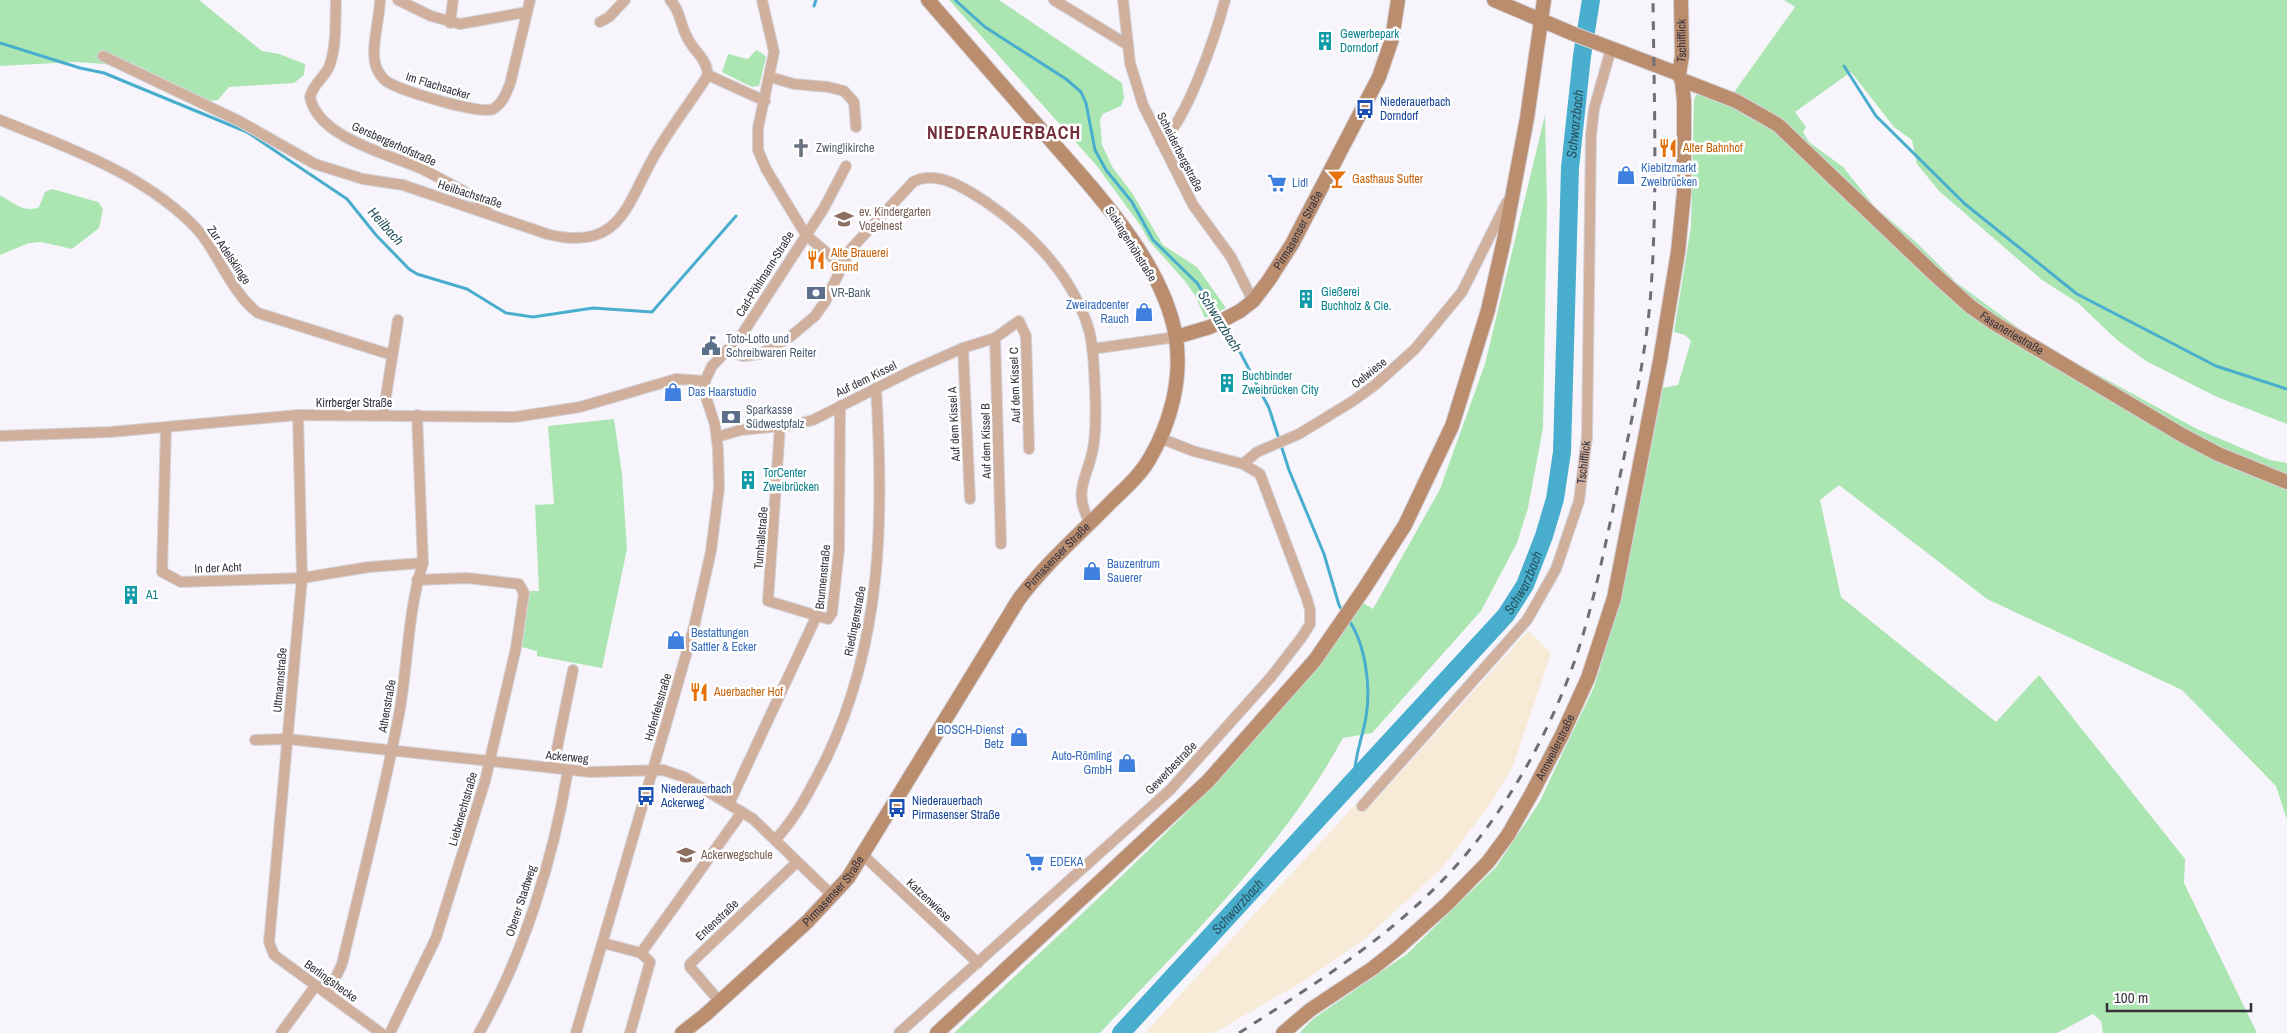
<svg xmlns="http://www.w3.org/2000/svg" width="2287" height="1033" font-family="'Archivo Narrow',sans-serif">
	<rect width="100%" height="100%" fill="#f7f5fb"/>
	<polygon fill="#f7ead6" points="1528,631 1551,653 1513,766 1488,807 1442,868 1367,937 1307,979 1214,1033 1145,1033 1366,793 1375,801"/>
	<g fill="#abe6b2">
		<polygon points="0,0 199,0 262,51 279,54 305,64 304,75 294,83 229,87 218,100 207,101 178,88 106,64 73,62 0,66"/>
		<polygon points="949,0 999,0 1122,83 1124,98 1121,106 1103,114 1100,120 1102,145 1113,168 1132,193 1163,245 1197,267 1226,308 1205,318 1196,297 1185,281 1149,241 1140,225 1096,165"/>
		<polygon points="1784,0 2287,0 2287,424 2217,397 2146,361 2117,340 2078,303 2042,280 1939,191 1917,164 1912,140 1894,127 1851,72 1795,112 1806,127 1803,132 1809,142 1843,167 1875,207 1917,243 1957,283 2036,341 2197,429 2270,460 2287,463 2287,820 2276,786 2182,690 1987,599 1839,485 1820,500 1841,597 1996,722 2039,675 2185,859 2184,883 2257,1033 2103,1033 2101,1021 2093,1014 2057,1033 1299,1033 1313,1019 1407,954 1496,867 1539,803 1594,687 1622,596 1663,388 1678,385 1691,341 1685,335 1674,332 1691,226 1694,100 1696,95 1732,95 1795,7"/>
		<polygon points="756,50 762,53 766,57 759,86 752,87 722,72 728,54 748,59"/>
		<path d="M1545 115 1547 203 1543 428 1528 508 1517 543 1481 611 1372 733 1343 738C1282 850 1187 940 1100 1033H954C1097 898 1251 767 1362 602L1373 609 1440 489 1485 364Z"/>
		<path d="M52 189 98 202 103 209 99 228 72 249 41 242 29 243 0 255V195C12 202 25 214 39 207L45 192Z"/>
		<polygon points="614,419 622,474 627,549 602,668 537,656 537,651 522,647 530,591 539,591 535,505 554,504 548,426"/>
	</g>
	<g fill="none" stroke-linecap="round" stroke-linejoin="round">
		<g stroke="#49aecd" stroke-width="3">
			<polyline points="955,0 985,27 1066,79 1081,92 1086,103 1095,150 1106,170 1132,202 1153,240 1197,283 1219,318"/>
			<polyline points="814,6 816,0"/>
			<polyline points="0,43 80,68 104,73 247,132 347,199 376,235 409,269 417,274 467,289 506,313 533,317 593,308 652,312 736,216"/>
			<polyline points="1844,66 1876,116 1965,204 2077,294 2216,366 2287,389"/>
			<polyline points="1223,324 1237,346 1269,408 1289,470 1324,554 1339,605 1343,612"/>
			<path d="M1348 619C1366 644 1371 688 1366 717 1362 740 1355 753 1354 778"/>
		</g>
		<path stroke="#49aecd" stroke-width="18" id="s1" d="M1121 1033 1506 615 1525 585 1544 536 1555 499 1562 452 1570 168 1582 56 1591 0"/>
		<g stroke="#d4d2d9" stroke-width="12">
			<g id="street">
				<path d="M336 0C335 22 337 46 329 67 324 78 313 84 310 97 318 138 389 154 422 169 434 175 445 181 456 187 468 194 482 199 488 213"/>
				<path d="M380 0C380 19 369 52 377 69 379 73 382 78 386 81 398 90 480 115 493 109 502 104 506 94 510 84L530 0"/>
				<polyline points="398,0 431,16 460,24 527,12"/>
				<path d="M670 0C680 10 680 23 686 35 693 52 706 56 708 75"/>
				<polyline points="762,0 774,52 758,128 758,150 766,169 806,235 841,265"/>
				<polyline points="1054,0 1128,45"/>
				<polyline points="1123,0 1130,63 1143,105 1193,205 1231,257 1253,301"/>
				<polyline points="600,22 609,17 625,0"/>
				<polyline points="450,23 453,0"/>
				<path d="M103 56 239 121 315 164 363 179 403 185 547 234C625 254 627 198 659 148 674 123 692 100 708 75"/>
				<polyline points="708,75 765,101"/>
				<polyline points="770,77 794,84 828,87 844,91 854,102 856,127"/>
				<path d="M0 120C66 147 137 171 190 222 218 248 228 290 258 313L392 355"/>
				<path d="M1161 142C1187 121 1216 34 1225 0"/>
				<polyline points="995,338 1001,544"/>
				<polyline points="963,348 970,499"/>
				<polyline points="1092,349 1176,337"/>
				<path d="M729 351 743 356 760 354 790 337 815 316 825 302 850 250 913 182C937 169 966 189 986 202 1031 233 1073 276 1089 330 1094 349 1094 371 1095 390 1096 408 1096 426 1094 443 1089 478 1071 489 1090 523"/>
				<polyline points="298,415 302,578 269,942 274,955 381,1033"/>
				<polyline points="383,415 398,320"/>
				<polyline points="780,426 768,601 828,619 832,613 839,550 840,406"/>
				<polyline points="166,427 162,572 181,582 302,578 369,567 423,563"/>
				<polyline points="0,436 110,432 298,415 515,417 580,407 676,379 705,381"/>
				<polyline points="717,437 741,430 793,425 813,420 913,370 963,348 995,338 1019,321 1026,336 1029,449"/>
				<polyline points="1243,464 1257,452 1299,434 1353,401 1375,385 1415,349 1462,292 1507,202"/>
				<polyline points="255,740 287,739 590,772 663,770 684,777 753,819 833,896"/>
				<polyline points="553,768 573,670"/>
				<polyline points="729,804 817,615"/>
				<path id="s2" d="M1362 806 1527 620 1556 569 1579 501 1587 437 1591 135 1594 109 1611 49"/>
				<path d="M776 839C798 815 811 788 826 759 883 641 884 516 876 388"/>
				<polyline points="863,855 978,963"/>
				<polyline points="603,943 641,953 650,962 630,1033"/>
				<polyline points="641,953 742,812"/>
				<path d="M328 994 342 964C362 879 384 795 400 709 408 661 408 610 423 563L417 415"/>
				<polyline points="720,1002 690,967 690,964 797,862"/>
				<polyline points="281,1033 316,985"/>
				<polyline points="390,1033 436,938 485,781 516,648 524,593 519,584 467,578 417,580"/>
				<path d="M479 1033C524 954 553 860 568 770"/>
				<polyline points="576,1033 667,721 694,627 711,551 719,488 718,449 715,425 704,391 705,381 712,366 741,336 824,208 846,166"/>
				<polyline points="899,1033 1170,790 1271,677 1302,637 1310,624 1310,610 1307,599 1260,474 1243,464 1193,451 1160,438"/>
			</g>
		</g>
		<g stroke="#d4d2d9" stroke-width="16">
			<g id="secondary">
				<polyline points="1494,0 1576,35 1679,74"/>
				<path id="s3" d="M1682 80 1736 101 1778 125 1933 273 1971 307 1994 323 2182 435 2218 454 2287 482"/>
				<path id="s4" d="M1176 337 1210 327 1240 311 1253 301 1269 280 1292 244 1379 77 1392 39 1398 0"/>
				<path id="s5" d="M682 1033 705 1015 807 922 848 878 1019 599C1046 563 1079 535 1110 503 1124 489 1140 476 1150 458 1171 422 1182 379 1176 338 1164 262 1093 189 1045 134 1006 89 967 45 928 0"/>
				<polyline points="937,1033 1208,781 1315,660 1364,589 1405,525 1452,426 1488,310 1504,240 1527,118 1544,0"/>
				<path id="s6" d="M1283 1033 1310 1010 1373 968 1398 948 1447 904 1488 862 1508 835 1533 791 1562 735 1588 678 1614 598 1660 361 1678 252 1684 192V101L1682 82 1679 74 1682 56 1681 0"/>
			</g>
		</g>
		<use href="#street" stroke="#d0b09c" stroke-width="10"/>
		<use href="#secondary" stroke="#bb8d6f" stroke-width="14"/>
		<path stroke="#706d77" stroke-width="3" stroke-dasharray="9 9" stroke-linecap="butt" d="M1239 1033C1315 984 1394 935 1455 867 1508 808 1550 732 1576 657 1594 603 1605 546 1617 490 1630 429 1644 365 1650 303 1658 203 1654 100 1653 0"/>
	</g>
	<defs>
		<g id="building-bare" transform="scale(1.5)"><path d="M-4-6H4V6H1V3H-1V6H-4ZM-2.5-4.3h1.7v1.8h-1.7ZM.8-4.3h1.7v1.8H.8ZM-2.5-1h1.7V.8h-1.7ZM.8-1h1.7V.8H.8Z" fill="#0f9aa8" stroke="#fff" stroke-width="2.5" paint-order="stroke"/></g>
		<g id="bus-bare" transform="scale(1.5)"><path d="M-5-6H5V4H4V6H2V4H-2V6H-4V4H-5ZM-3.5-4V0h7V-4ZM-3.5 1.2v1.5H-2V1.2ZM2 1.2v1.5H3.5V1.2Z" fill="#1a4fb4" stroke="#fff" stroke-width="2.5" paint-order="stroke"/></g>
		<g id="church-bare" transform="scale(1.5)"><path d="M-1.2-6h2.4v3.5h3.3v2.4h-3.3V6h-2.4V-.1h-3.3v-2.4h3.3Z" fill="#6b7280" stroke="#fff" stroke-width="2.5" paint-order="stroke"/></g>
		<g id="restaurant-bare" transform="scale(1.5)"><path d="M-5-6h1v4h1v-4h1v4h1v-4h1v5L-1.5 .5V6h-2V.5L-5-1ZM5-6V6H3V1.5H1.5Q1.5-4 5-6Z" fill="#e8710a" stroke="#fff" stroke-width="2.5" paint-order="stroke"/></g>
		<g id="shop-bare" transform="scale(1.5)"><path d="M-5-2.5h2.3a2.7 3.5 0 0 1 5.4 0H5L5.5 6h-11ZM-1.5-2.5h3a1.5 2.3 0 0 0-3 0Z" fill="#3f7fe0" stroke="#fff" stroke-width="2.5" paint-order="stroke"/></g>
		<g id="bar-bare" transform="scale(1.5)"><path d="M-6-5H6L.8 .8V4.5H3.5V6h-7V4.5H-.8V.8Z" fill="#e8710a" stroke="#fff" stroke-width="2.5" paint-order="stroke"/></g>
		<g id="supermarket-bare" transform="scale(1.5)"><path d="M-6-5.5h2.5l.6 2H6L4.5 2H-2.5L-4.4-4H-6ZM-1.5 3.2a1.3 1.3 0 1 0 .1 0ZM3 3.2a1.3 1.3 0 1 0 .1 0Z" fill="#3f7fe0" stroke="#fff" stroke-width="2.5" paint-order="stroke"/></g>
		<g id="school-bare" transform="scale(1.5)"><path d="M0-5L7-2L0 1L-7-2ZM-4 1L0 2.5L4 1V4Q0 6-4 4Z" fill="#8d6e63" stroke="#fff" stroke-width="2.5" paint-order="stroke"/></g>
		<g id="bank-bare" transform="scale(1.5)"><path d="M-6-4H6V4H-6ZM0-2.3a2.3 2.3 0 1 0 0 4.6a2.3 2.3 0 1 0 0-4.6Z" fill="#5c6f8a" stroke="#fff" stroke-width="2.5" paint-order="stroke"/></g>
		<g id="civic-bare" transform="scale(1.5)"><path d="M-.6-6.5H3V-4.5H.6V-3L4-1V1h2V6H-6V1h2V-1L-.6-3ZM-1.2 2.5V6h2.4V2.5Z" fill="#5c6f8a" stroke="#fff" stroke-width="2.5" paint-order="stroke"/></g>
	</defs>
	<g fill-rule="evenodd">
		<use href="#building-bare" x="1325" y="41"/>
		<use href="#bus-bare" x="1365" y="109"/>
		<use href="#church-bare" x="801" y="148"/>
		<use href="#restaurant-bare" x="1668" y="148"/>
		<use href="#shop-bare" x="1626" y="175"/>
		<use href="#bar-bare" x="1337" y="179"/>
		<use href="#supermarket-bare" x="1277" y="183"/>
		<use href="#school-bare" x="844" y="219"/>
		<use href="#restaurant-bare" x="816" y="260"/>
		<use href="#bank-bare" x="816" y="293"/>
		<use href="#building-bare" x="1306" y="299"/>
		<use href="#shop-bare" x="1144" y="312"/>
		<use href="#civic-bare" x="711" y="346"/>
		<use href="#building-bare" x="1227" y="383"/>
		<use href="#shop-bare" x="673" y="392"/>
		<use href="#bank-bare" x="731" y="417"/>
		<use href="#building-bare" x="748" y="480"/>
		<use href="#shop-bare" x="1092" y="571"/>
		<use href="#building-bare" x="131" y="595"/>
		<use href="#shop-bare" x="676" y="640"/>
		<use href="#restaurant-bare" x="699" y="692"/>
		<use href="#shop-bare" x="1019" y="737"/>
		<use href="#shop-bare" x="1127" y="763"/>
		<use href="#bus-bare" x="646" y="796"/>
		<use href="#bus-bare" x="897" y="808"/>
		<use href="#school-bare" x="686" y="855"/>
		<use href="#supermarket-bare" x="1035" y="862"/>
	</g>
	<g text-anchor="middle" dominant-baseline="central" stroke-width="5" stroke-linejoin="round" paint-order="stroke">
		<g font-size="12" fill="#0d838f" stroke="#fff" text-anchor="start">
			<text x="1340" y="34">Gewerbepark<tspan x="1340" dy="14">Dorndorf</tspan></text>
			<text x="1321" y="292">Gießerei<tspan x="1321" dy="14">Buchholz &amp; Cie.</tspan></text>
			<text x="1242" y="376">Buchbinder<tspan x="1242" dy="14">Zweibrücken City</tspan></text>
			<text x="763" y="473">TorCenter<tspan x="763" dy="14">Zweibrücken</tspan></text>
			<text x="146" y="595">A1</text>
		</g>
		<g font-size="12" fill="#35323d" stroke="#fff">
			<text stroke="none"><textPath href="#s6" startOffset="1126">Tschifflick</textPath></text>
			<text transform="translate(438 86) rotate(17)">Im Flachsacker</text>
			<text transform="translate(394 144) rotate(24)">Gersbergerhofstraße</text>
			<text transform="translate(1180 152) rotate(63)">Scheiderbergstraße</text>
			<text transform="translate(470 194) rotate(18)">Heilbachstraße</text>
			<text stroke="none"><textPath href="#s4" startOffset="170">Pirmasenser Straße</textPath></text>
			<text transform="translate(1131 244) rotate(58)">Sickingerhöhstraße</text>
			<text transform="translate(229 255) rotate(56)">Zur Adelsklinge</text>
			<text transform="translate(765 274) rotate(-58)">Carl-Pöhlmann-Straße</text>
			<text stroke="none"><textPath href="#s3" startOffset="420">Fasaneriestraße</textPath></text>
			<text transform="translate(1369 373) rotate(-39)">Oelwiese</text>
			<text transform="translate(866 379) rotate(-26)">Auf dem Kissel</text>
			<text transform="translate(1015 385) rotate(-92)">Auf dem Kissel C</text>
			<text x="354" y="403">Kirrberger Straße</text>
			<text transform="translate(954 424) rotate(-93)">Auf dem Kissel A</text>
			<text transform="translate(986 441) rotate(-91)">Auf dem Kissel B</text>
			<text stroke="none"><textPath href="#s2" startOffset="418">Tschifflick</textPath></text>
			<text transform="translate(761 538) rotate(-85)">Turnhallstraße</text>
			<text stroke="none"><textPath href="#s5" startOffset="612">Pirmasenser Straße</textPath></text>
			<text transform="translate(218 568) rotate(-2)">In der Acht</text>
			<text transform="translate(823 577) rotate(-84)">Brunnenstraße</text>
			<text transform="translate(855 621) rotate(-79)">Riedingerstraße</text>
			<text transform="translate(280 680) rotate(-85)">Uttmannstraße</text>
			<text transform="translate(387 706) rotate(-80)">Athenstraße</text>
			<text transform="translate(658 707) rotate(-74)">Hofenfelsstraße</text>
			<text stroke="none"><textPath href="#s6" startOffset="401">Annweilerstraße</textPath></text>
			<text transform="translate(567 757) rotate(5)">Ackerweg</text>
			<text transform="translate(1171 768) rotate(-46)">Gewerbestraße</text>
			<text transform="translate(463 809) rotate(-74)">Liebknechtstraße</text>
			<text stroke="none"><textPath href="#s5" startOffset="208">Pirmasenser Straße</textPath></text>
			<text transform="translate(929 900) rotate(43)">Katzenwiese</text>
			<text transform="translate(521 901) rotate(-72)">Oberer Stadtweg</text>
			<text transform="translate(717 920) rotate(-43)">Entenstraße</text>
			<text transform="translate(331 981) rotate(36)">Berlingshecke</text>
		</g>
		<g font-size="12" fill="#164399" stroke="#fff" text-anchor="start">
			<text x="1380" y="102">Niederauerbach<tspan x="1380" dy="14">Dorndorf</tspan></text>
			<text x="661" y="789">Niederauerbach<tspan x="661" dy="14">Ackerweg</tspan></text>
			<text x="912" y="801">Niederauerbach<tspan x="912" dy="14">Pirmasenser Straße</tspan></text>
		</g>
		<g font-size="12" fill="#5b616d" stroke="#fff" text-anchor="start">
			<text x="816" y="148">Zwinglikirche</text>
		</g>
		<g font-size="12" fill="#c56008" stroke="#fff" text-anchor="start">
			<text x="1683" y="148">Alter Bahnhof</text>
			<text x="1352" y="179">Gasthaus Sutter</text>
			<text x="831" y="253">Alte Brauerei<tspan x="831" dy="14">Grund</tspan></text>
			<text x="714" y="692">Auerbacher Hof</text>
		</g>
		<g font-size="12" fill="#366cbe" stroke="#fff" text-anchor="start">
			<text x="1641" y="168">Kiebitzmarkt<tspan x="1641" dy="14">Zweibrücken</tspan></text>
			<text x="1292" y="183">Lidl</text>
			<text x="1129" y="305" text-anchor="end">Zweiradcenter<tspan x="1129" dy="14">Rauch</tspan></text>
			<text x="688" y="392">Das Haarstudio</text>
			<text x="1107" y="564">Bauzentrum<tspan x="1107" dy="14">Sauerer</tspan></text>
			<text x="691" y="633">Bestattungen<tspan x="691" dy="14">Sattler &amp; Ecker</tspan></text>
			<text x="1004" y="730" text-anchor="end">BOSCH-Dienst<tspan x="1004" dy="14">Betz</tspan></text>
			<text x="1112" y="756" text-anchor="end">Auto-Römling<tspan x="1112" dy="14">GmbH</tspan></text>
			<text x="1050" y="862">EDEKA</text>
		</g>
		<g font-size="12" fill="#785e54" stroke="#fff" text-anchor="start">
			<text x="859" y="212">ev. Kindergarten<tspan x="859" dy="14">Vogelnest</tspan></text>
			<text x="701" y="855">Ackerwegschule</text>
		</g>
		<g font-size="12" fill="#4e5e75" stroke="#fff" text-anchor="start">
			<text x="831" y="293">VR-Bank</text>
			<text x="726" y="339">Toto-Lotto und<tspan x="726" dy="14">Schreibwaren Reiter</tspan></text>
			<text x="746" y="410">Sparkasse<tspan x="746" dy="14">Südwestpfalz</tspan></text>
		</g>
		<g font-size="14" font-style="italic" fill="#285361" stroke="#fff">
			<text stroke="none"><textPath href="#s1" startOffset="1071">Schwarzbach</textPath></text>
			<text transform="translate(386 226) rotate(48)">Heilbach</text>
			<text transform="translate(1220 321) rotate(58)">Schwarzbach</text>
			<text stroke="none"><textPath href="#s1" startOffset="605">Schwarzbach</textPath></text>
			<text stroke="none"><textPath href="#s1" startOffset="172">Schwarzbach</textPath></text>
		</g>
		<g font-size="18" font-weight="bold" letter-spacing="1" fill="#742d3b" stroke="#fff">
			<text x="1004" y="132">NIEDERAUERBACH</text>
		</g>
	</g>
	<path d="M2107 1003v8h144v-8" fill="none" stroke="#35323d" stroke-width="2.5"/>
	<text x="2114" y="1003" font-size="15" fill="#35323d" stroke="#ffffff" stroke-width="4" paint-order="stroke">100 m</text>
</svg>
